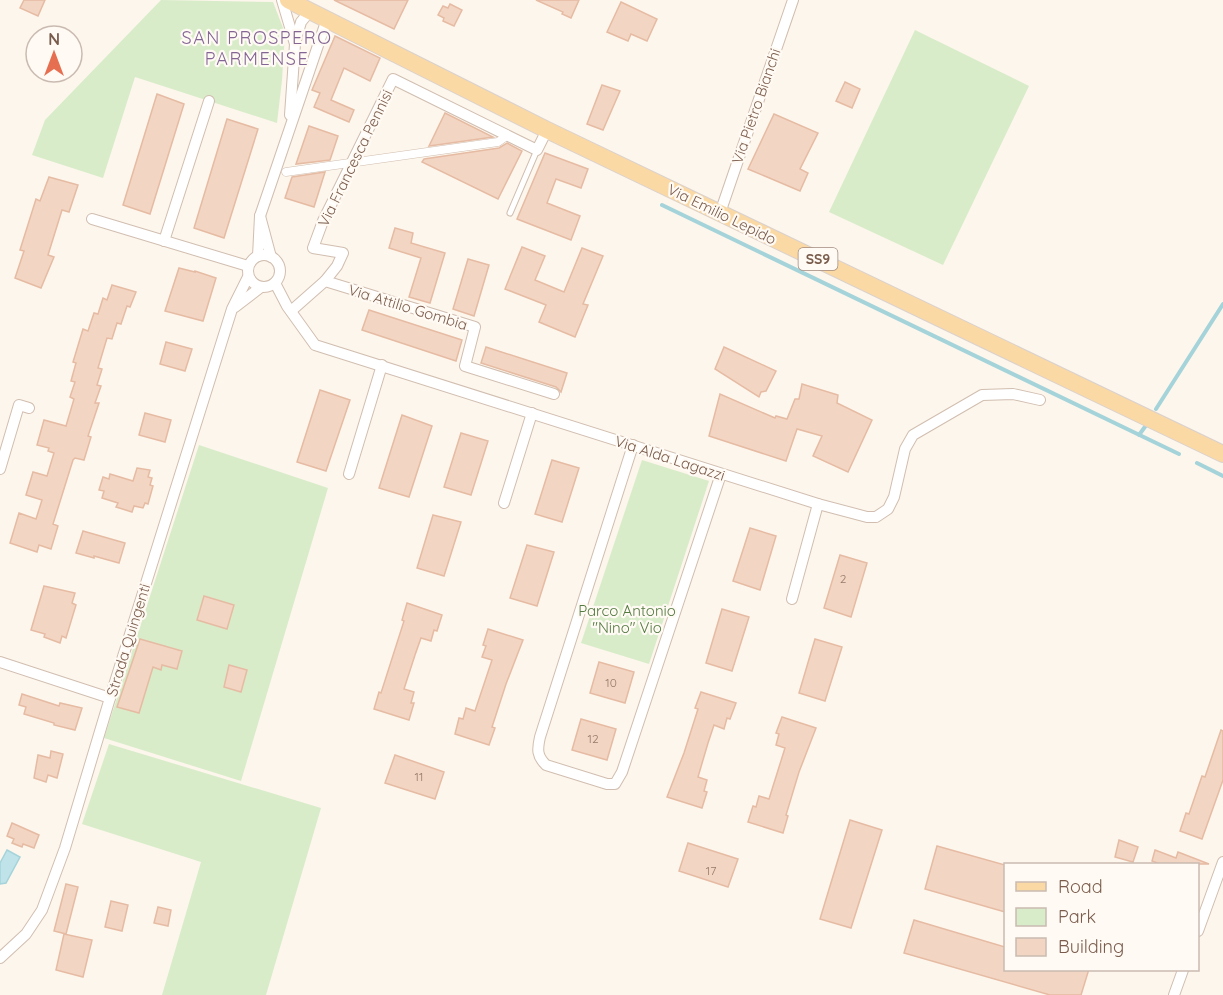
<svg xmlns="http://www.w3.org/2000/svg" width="1223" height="995" font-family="Quicksand,sans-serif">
	<rect width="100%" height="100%" fill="#fdf6ec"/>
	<g fill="#d8ecc9">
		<polygon points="161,0 273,2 285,33 282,80 277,123 135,77 103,178 32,155 45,120"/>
		<polygon points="915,30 1029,86 943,265 829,212"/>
		<polygon points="199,445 328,488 241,781 104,738"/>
		<polygon points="642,460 709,481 649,664 581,643"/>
		<polygon points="109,744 321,808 266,995 162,995 201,862 82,824"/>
	</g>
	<polygon fill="#bfe3e8" stroke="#a5d3da" stroke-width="1.5" points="7,850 20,857 6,883 0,884 0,863"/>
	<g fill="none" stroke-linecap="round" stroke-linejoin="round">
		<g stroke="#a5d3da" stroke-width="4">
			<polyline points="662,205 1179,454"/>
			<polyline points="1156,409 1223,304"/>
			<polyline points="1139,435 1147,424"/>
			<polyline points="1197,463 1223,476"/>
		</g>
	</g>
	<g fill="#f3d5c3" stroke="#e6bba3" stroke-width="1.5">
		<polygon points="24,0 45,0 38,16 20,8"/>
		<polygon points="334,0 408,0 394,29"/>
		<polygon points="536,0 579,0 571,18 562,14 563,12"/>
		<polygon points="621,2 657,19 647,41 631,34 628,41 607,32"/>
		<polygon points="450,4 462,10 454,26 443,21 444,18 438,15 443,6 448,8"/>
		<polygon points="335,36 380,58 370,81 344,68 331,100 354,110 349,122 314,107 320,93 312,90"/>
		<polygon points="845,82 860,89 852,108 836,101"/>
		<polygon points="602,85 620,91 603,130 587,124"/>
		<polygon points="157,94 184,104 150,214 123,205"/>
		<polygon points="445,113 493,137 429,146"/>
		<polygon points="774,114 818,133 800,169 808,173 800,191 748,169"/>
		<polygon points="227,119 258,129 224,238 194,228"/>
		<polygon points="309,126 338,136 330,160 296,164"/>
		<polygon points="507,143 522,151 498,199 422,162 424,159 499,148"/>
		<polygon points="545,153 588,169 581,188 556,179 547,203 580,216 571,240 517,219"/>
		<polygon points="325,172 314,207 285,198 292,177"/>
		<polygon points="49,177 78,185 69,212 62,210 48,255 54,257 41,288 15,278 24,251 20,250 36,199 40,201"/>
		<polygon points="395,228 413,233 411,243 445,253 430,303 409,297 421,258 389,248"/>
		<polygon points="522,247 545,256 535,280 564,292 582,248 603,256 583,304 588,305 575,337 539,322 546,305 505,289"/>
		<polygon points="468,259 489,265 474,316 453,309"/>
		<polygon points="179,268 195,272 195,271 216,278 203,321 165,311"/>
		<polygon points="112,285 136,292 130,307 127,306 121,324 117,323 112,339 107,338 98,368 102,369 97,385 101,386 95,403 99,403 88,436 91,437 84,460 75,458 73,460 53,524 58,526 51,549 39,545 37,552 10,543 19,513 36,519 42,500 26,495 33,472 47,476 54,453 48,451 49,448 37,445 44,420 66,426 74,399 70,397 75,382 71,381 76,363 73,362 83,329 88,331 94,313 98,314 103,298 107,300"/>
		<polygon points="369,310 462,340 456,361 362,330"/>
		<polygon points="166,342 192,349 185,371 160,364"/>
		<polygon points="486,347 567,373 561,392 556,387 481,363"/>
		<polygon points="724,347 776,371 766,391 761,392 759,397 715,369"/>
		<polygon points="802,384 838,395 837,403 872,420 848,472 813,456 822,436 797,429 786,461 709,436 720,394 775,418 776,416 787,419 795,399 799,399"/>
		<polygon points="320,390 350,400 326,471 297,462"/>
		<polygon points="145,413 171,420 165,442 139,435"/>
		<polygon points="402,415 432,426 409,497 379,488"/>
		<polygon points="461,433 488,441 471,495 444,487"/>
		<polygon points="552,460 579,468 562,522 535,514"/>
		<polygon points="137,468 150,470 148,477 152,478 150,485 153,486 148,504 145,503 143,508 134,506 132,512 116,507 118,503 102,498 104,491 99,490 103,477 109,479 110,474 133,481"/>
		<polygon points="433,515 461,522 444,576 417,568"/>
		<polygon points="750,528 776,536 760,590 733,581"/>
		<polygon points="83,531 125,543 119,563 94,556 94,558 76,553"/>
		<polygon points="527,545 554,552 537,606 510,598"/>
		<polygon points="840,555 867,563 851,617 824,608"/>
		<polygon points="44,586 75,593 72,603 76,605 66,638 62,636 60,643 44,637 45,634 31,630"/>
		<polygon points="204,596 234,605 227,629 197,620"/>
		<polygon points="407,603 442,615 437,631 434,630 431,641 421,638 415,655 404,689 414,692 411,703 414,703 409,720 374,709 379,692 381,693 404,621 402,620"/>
		<polygon points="722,609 749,617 732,671 706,663"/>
		<polygon points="488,629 523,640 506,684 492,727 495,728 489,745 455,734 459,718 463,719 466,708 475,711 492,660 482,657 486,646 483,645"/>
		<polygon points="140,639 182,651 177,669 162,665 161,670 153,667 139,713 117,707"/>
		<polygon points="815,639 842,647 825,701 799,693"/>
		<polygon points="599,662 634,672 625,703 590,693"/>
		<polygon points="229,665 247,670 241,692 224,687"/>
		<polygon points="701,692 736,703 730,719 727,718 724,729 714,725 708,743 698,777 707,780 704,791 707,792 702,808 667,797 684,753 698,709 695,708"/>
		<polygon points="22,694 59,706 60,703 82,708 75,730 54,725 54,723 24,714 26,707 19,705"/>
		<polygon points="782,717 816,728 799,772 786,815 788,816 783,833 748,822 753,806 756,807 759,796 769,799 785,748 776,745 779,734 776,733"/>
		<polygon points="581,719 616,729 607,760 572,750"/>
		<polygon points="1221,730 1223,731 1223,780 1202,839 1180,831 1186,813 1189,814 1202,776 1205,777"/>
		<polygon points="51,751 63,754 57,778 48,775 46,782 34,778 38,755 50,758"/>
		<polygon points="395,755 444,772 435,799 385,783"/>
		<polygon points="850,820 882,830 851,928 820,919"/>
		<polygon points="12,823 39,835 34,848 23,844 22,847 12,843 14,839 7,836"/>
		<polygon points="1119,840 1138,847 1133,862 1115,857"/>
		<polygon points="688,843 738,859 728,887 679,871"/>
		<polygon points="937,846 1005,865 1005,912 925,889"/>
		<polygon points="1155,850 1176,858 1178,852 1209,864 1160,864 1152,861"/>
		<polygon points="66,884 78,887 66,934 54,931"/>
		<polygon points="111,901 128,905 122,931 105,927"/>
		<polygon points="158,907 171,910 168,926 154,923"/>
		<polygon points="914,920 1005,947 1005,969 1089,969 1081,995 1050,995 904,953"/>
		<polygon points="64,934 92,940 83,977 56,970"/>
	</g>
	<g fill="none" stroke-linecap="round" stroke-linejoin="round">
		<g stroke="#d1beb0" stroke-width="7">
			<polyline id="service" points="510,213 537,150"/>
		</g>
		<g stroke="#d1beb0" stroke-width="9">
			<polyline id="pedestrian" points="286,172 498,142 508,135"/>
		</g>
		<g stroke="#d1beb0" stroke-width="12">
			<g id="minor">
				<polyline points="282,0 295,44 290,115"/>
				<polyline points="295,43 301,22 310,11"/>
				<polyline points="720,213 793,0"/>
				<polyline points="260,216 327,19"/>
				<polyline points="92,219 248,266"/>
				<polyline points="164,241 209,101"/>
				<circle cx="264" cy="271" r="16"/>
				<polyline points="258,256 260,216 271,257"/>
				<polyline points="325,281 337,266 343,253 313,248 323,221 393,79 537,150 547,130"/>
				<polyline points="275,283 287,306 315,345 818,504 867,517 876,517 888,509 894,497 905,449 913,435 982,395 1013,394 1040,400"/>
				<polyline points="235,307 261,287"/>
				<polyline points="291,311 325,281 475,327 465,366 554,394"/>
				<path d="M633 445 540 737C537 750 537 756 546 765L607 784H615L622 772 721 474"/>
				<polyline points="0,469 19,405 29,408"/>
				<polyline points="349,474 382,365"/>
				<polyline points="504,503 532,413"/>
				<polyline points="792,599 818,504"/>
				<polyline points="0,662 110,698"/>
				<polyline points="1198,931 1223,862"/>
				<polyline points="0,958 26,934 42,910 65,848 110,698 232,309 248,277"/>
				<polyline points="1174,995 1183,970"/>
			</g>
		</g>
		<g stroke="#dad1cd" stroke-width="18">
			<polyline id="primary" points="288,0 547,130 1223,454"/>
		</g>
		<use href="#service" stroke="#fff" stroke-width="5"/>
		<use href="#pedestrian" stroke="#fff" stroke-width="8"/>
		<use href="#minor" stroke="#fff" stroke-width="10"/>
		<use href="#primary" stroke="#fbd9a5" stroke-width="16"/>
	</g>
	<g text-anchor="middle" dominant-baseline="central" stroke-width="4.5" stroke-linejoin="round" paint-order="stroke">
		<g font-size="12" fill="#987a6a">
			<text x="843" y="578">2</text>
			<text x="611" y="682">10</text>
			<text x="593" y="738">12</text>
			<text x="419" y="776">11</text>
			<text x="711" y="870">17</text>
		</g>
		<rect fill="#fffaf3" stroke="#a28b7f" stroke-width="1.5" x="798.5" y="248" width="39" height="22" rx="4.5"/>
		<g font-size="14" font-weight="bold" fill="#7a5c4d">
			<text x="818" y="259">SS9</text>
		</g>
		<g font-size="15" fill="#7a5c4d" stroke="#fffaf3">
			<text transform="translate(756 106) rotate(-71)">Via Pietro Bianchi</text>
			<text transform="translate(355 158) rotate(-64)">Via Francesca Pennisi</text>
			<text transform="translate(722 214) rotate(26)">Via Emilio Lepido</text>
			<text transform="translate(408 307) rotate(17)">Via Attilio Gombia</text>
			<text transform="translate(670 458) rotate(18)">Via Alda Lagazzi</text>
			<text transform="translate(128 640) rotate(-73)">Strada Quingenti</text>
		</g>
		<g font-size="15" fill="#537a41" stroke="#fffaf3">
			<text x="627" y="610">Parco Antonio<tspan x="627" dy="17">"Nino" Vio</tspan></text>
		</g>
		<g font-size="18" letter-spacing="1.5" fill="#846695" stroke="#fffaf3">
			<text x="257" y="37">SAN PROSPERO<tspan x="257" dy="21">PARMENSE</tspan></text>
		</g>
	</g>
	<rect x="1004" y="863" width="195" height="108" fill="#fffaf3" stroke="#cabbb1" stroke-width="1.5"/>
	<rect x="1016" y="882" width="30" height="9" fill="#fbd9a5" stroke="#cabbb1" stroke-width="1.5"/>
	<text x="1058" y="893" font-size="18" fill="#7a5c4d">Road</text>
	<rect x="1016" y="908" width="30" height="18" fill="#d8ecc9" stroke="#cabbb1" stroke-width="1.5"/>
	<text x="1058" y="923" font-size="18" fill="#7a5c4d">Park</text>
	<rect x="1016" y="938" width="30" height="18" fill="#f3d5c3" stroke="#cabbb1" stroke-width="1.5"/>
	<text x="1058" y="953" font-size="18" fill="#7a5c4d">Building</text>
	<g transform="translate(54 54)"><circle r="28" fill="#fffaf3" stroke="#cabbb1" stroke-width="1.5"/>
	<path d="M0-4.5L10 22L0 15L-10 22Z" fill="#e76f51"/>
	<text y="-9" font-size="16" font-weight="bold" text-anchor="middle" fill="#7a5c4d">N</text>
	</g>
</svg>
